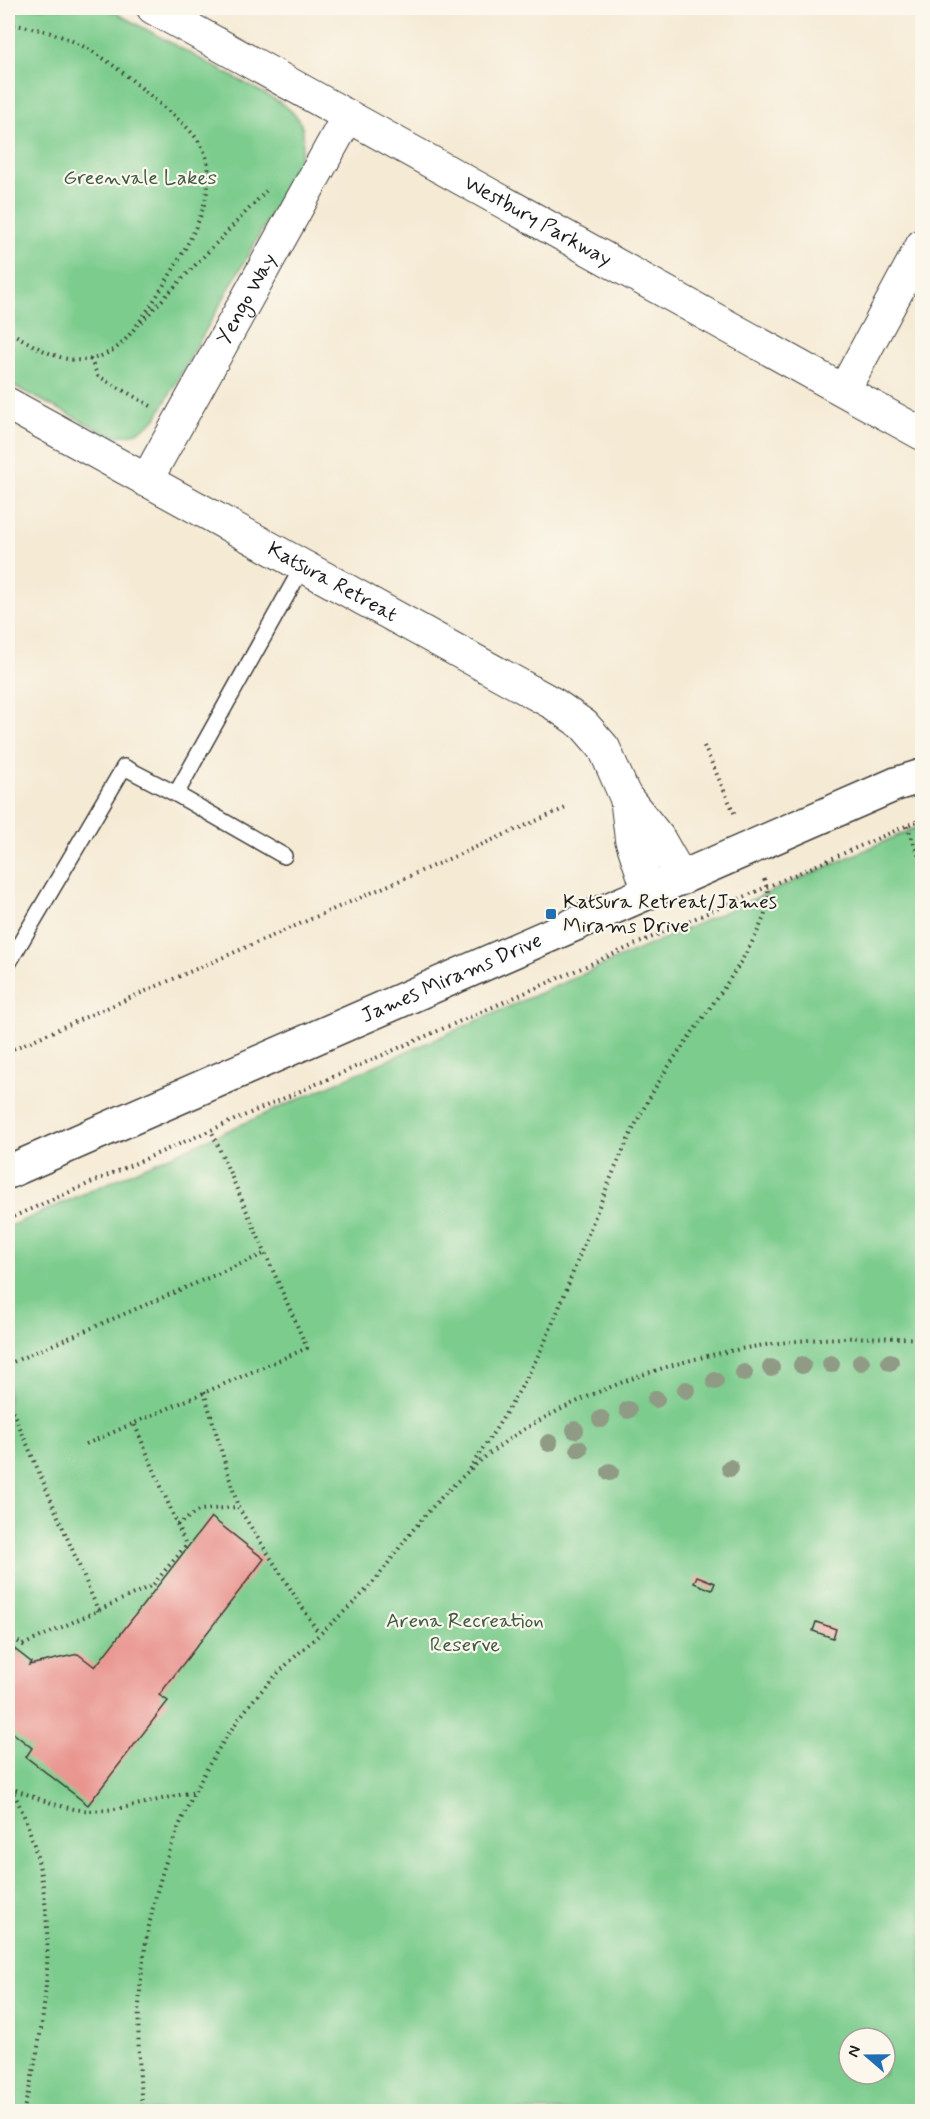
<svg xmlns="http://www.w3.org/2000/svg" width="930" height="2119" font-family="Mynerve,sans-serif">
	<rect width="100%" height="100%" fill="#fbf7ec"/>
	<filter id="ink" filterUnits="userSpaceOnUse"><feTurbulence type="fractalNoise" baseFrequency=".0167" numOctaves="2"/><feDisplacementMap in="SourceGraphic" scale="12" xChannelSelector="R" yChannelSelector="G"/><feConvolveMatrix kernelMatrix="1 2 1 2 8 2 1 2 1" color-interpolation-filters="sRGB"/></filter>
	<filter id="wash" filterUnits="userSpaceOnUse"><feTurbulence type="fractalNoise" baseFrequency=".008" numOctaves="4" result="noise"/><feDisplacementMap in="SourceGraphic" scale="24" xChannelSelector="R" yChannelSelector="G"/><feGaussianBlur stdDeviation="1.35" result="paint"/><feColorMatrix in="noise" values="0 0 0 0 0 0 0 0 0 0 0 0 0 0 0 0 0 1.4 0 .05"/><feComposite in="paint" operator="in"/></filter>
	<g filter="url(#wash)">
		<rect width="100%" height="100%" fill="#f5ead4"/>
		<g fill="#7ccc8d" stroke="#4c7454" stroke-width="1.5" fill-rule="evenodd">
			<path d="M8 8H107L276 100C309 120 307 135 296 170L156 418C140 434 128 438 107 434L8 383Z"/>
			<path d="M922 825V2111H8V1227ZM849 2038H885V2074H849Z"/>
		</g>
		<g id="blocks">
			<g fill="#e9948f">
				<polygon points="211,1517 264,1559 159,1695 168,1701 88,1805 26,1757 32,1748 8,1729 8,1644 31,1662 29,1665 78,1654 95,1667"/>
				<polygon points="697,1576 715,1583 712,1590 694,1583"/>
				<polygon points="816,1622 836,1629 833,1638 813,1631"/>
			</g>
		</g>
	</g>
	<g filter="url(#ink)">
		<use href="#blocks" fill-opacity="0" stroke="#3d3b38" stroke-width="1.5"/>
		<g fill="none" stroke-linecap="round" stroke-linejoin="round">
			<g stroke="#3d3b38" stroke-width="18">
				<g id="service">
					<polyline points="176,794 284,856"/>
					<polyline points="8,964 124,767 176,794 303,566"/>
				</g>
			</g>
			<g stroke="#3d3b38" stroke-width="34">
				<g id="minor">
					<path id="s1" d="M153 8 922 434"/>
					<polyline points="844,390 922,245"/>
					<path id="s2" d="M8 404 554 704 584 725 604 748 625 796 658 837 682 879"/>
					<path id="s3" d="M146 481 348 116"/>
					<polyline points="626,797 631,839 649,893"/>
				</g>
			</g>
			<g stroke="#3d3b38" stroke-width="36">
				<g id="tertiary">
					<path id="s4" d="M8 1172 896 784 922 776"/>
				</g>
			</g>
			<g stroke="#3d3b38" stroke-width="4" stroke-dasharray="1.5 4.5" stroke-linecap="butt">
				<path d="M8 24C79 33 109 60 161 105 178 119 202 137 207 160 212 181 204 211 194 231 182 257 140 327 120 345 110 353 95 360 83 360 57 362 30 343 8 331"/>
				<polyline points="141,322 266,191"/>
				<polyline points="90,359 98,376 151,406"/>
				<polyline points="704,746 736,817"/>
				<polyline points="907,826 922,864"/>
				<polyline points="8,1051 568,807"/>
				<polyline points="8,1219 922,819"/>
				<polyline points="8,1364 266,1253"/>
				<polyline points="204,1392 238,1507 318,1632"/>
				<polyline points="8,1400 99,1612"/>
				<polyline points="86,1444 307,1348 211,1130"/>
				<path d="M469 1469C499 1425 528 1381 549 1332 584 1249 615 1152 663 1075 694 1026 752 959 768 905 770 896 767 888 764 879"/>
				<polyline points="177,1525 200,1510 238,1507"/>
				<polyline points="8,1635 23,1645 153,1585 186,1545 134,1423"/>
				<path d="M8 1783C64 1880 52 2008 23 2112"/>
				<path d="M10 1788C33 1796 56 1807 81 1810 114 1814 160 1798 194 1792"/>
				<path d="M143 2112C140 2093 140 2074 139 2056 133 1929 174 1796 256 1697 290 1657 331 1627 367 1589 383 1572 395 1553 409 1535 446 1488 491 1446 544 1418 665 1354 787 1331 922 1339"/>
			</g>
			<use href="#service" stroke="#fff" stroke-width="15"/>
			<use href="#minor" stroke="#fff" stroke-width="32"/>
			<use href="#tertiary" stroke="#fff" stroke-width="33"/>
		</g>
		<g fill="#909b85">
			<circle cx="861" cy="1362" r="9"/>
			<circle cx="890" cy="1362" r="9"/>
			<circle cx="831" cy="1364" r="9"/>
			<circle cx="802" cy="1365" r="9"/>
			<circle cx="771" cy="1368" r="9"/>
			<circle cx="744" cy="1373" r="9"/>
			<circle cx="715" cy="1381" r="9"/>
			<circle cx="686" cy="1390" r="9"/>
			<circle cx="656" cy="1399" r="9"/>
			<circle cx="628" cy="1410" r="9"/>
			<circle cx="601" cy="1419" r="9"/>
			<circle cx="575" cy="1430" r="9"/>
			<circle cx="549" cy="1443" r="9"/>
			<circle cx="579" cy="1449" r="9"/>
			<circle cx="730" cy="1468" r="9"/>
			<circle cx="610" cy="1472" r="9"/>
		</g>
	</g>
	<rect fill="#1f6fb2" stroke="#fbf7ec" stroke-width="2" x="545" y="908" width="12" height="12" rx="3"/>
	<g text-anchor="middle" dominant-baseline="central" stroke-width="4.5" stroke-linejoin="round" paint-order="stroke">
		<g font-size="21" fill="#3e5a44" stroke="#fbf7ec">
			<text x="140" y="178">Greenvale Lakes</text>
			<text x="465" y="1621">Arena Recreation<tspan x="465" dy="24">Reserve</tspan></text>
		</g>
		<g font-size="21" fill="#1c1c1c" stroke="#fbf7ec">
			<text stroke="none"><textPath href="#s1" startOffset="440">Westbury Parkway</textPath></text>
			<text stroke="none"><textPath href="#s3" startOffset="208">Yengo Way</textPath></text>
			<text stroke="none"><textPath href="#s2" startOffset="370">Katsura Retreat</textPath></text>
			<text stroke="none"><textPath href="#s4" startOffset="484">James Mirams Drive</textPath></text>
		</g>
		<g font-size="21" fill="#1c1c1c" stroke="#fbf7ec" text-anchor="start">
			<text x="563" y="902">Katsura Retreat/James<tspan x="563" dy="24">Mirams Drive</tspan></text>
		</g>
	</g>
	<rect width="930" height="2119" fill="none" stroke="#fbf7ec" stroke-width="30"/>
	<g transform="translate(867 2056) rotate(290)"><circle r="28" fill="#fbf7ec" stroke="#a29f99" stroke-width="1.5"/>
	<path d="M0-4.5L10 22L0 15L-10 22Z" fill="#1f6fb2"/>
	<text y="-9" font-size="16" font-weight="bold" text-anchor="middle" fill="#1c1c1c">N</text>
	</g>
</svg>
